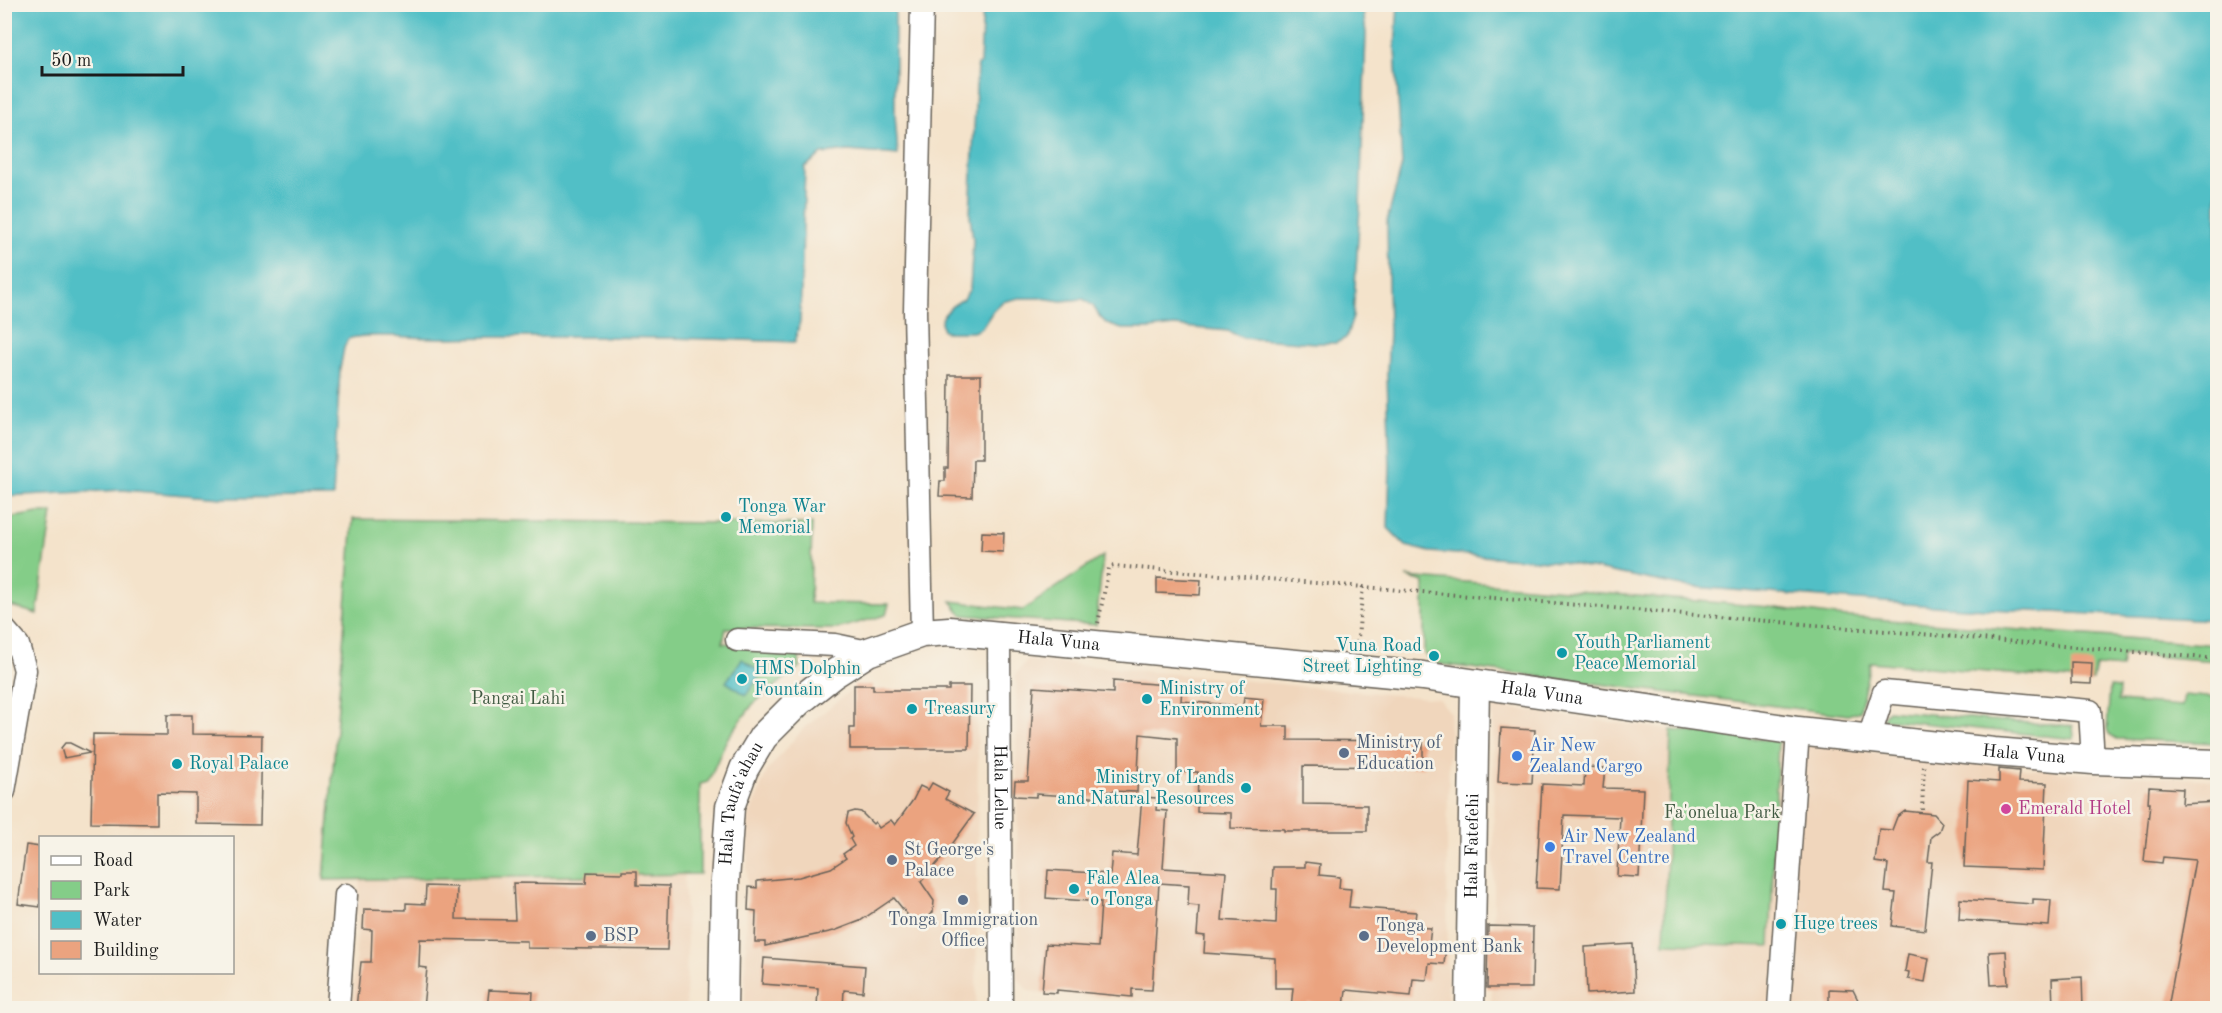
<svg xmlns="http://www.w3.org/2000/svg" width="2222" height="1013" font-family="'Old Standard TT',serif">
	<rect width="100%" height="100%" fill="#f7f3e8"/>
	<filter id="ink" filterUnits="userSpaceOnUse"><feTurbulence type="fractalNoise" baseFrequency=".0167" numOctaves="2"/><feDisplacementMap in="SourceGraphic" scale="12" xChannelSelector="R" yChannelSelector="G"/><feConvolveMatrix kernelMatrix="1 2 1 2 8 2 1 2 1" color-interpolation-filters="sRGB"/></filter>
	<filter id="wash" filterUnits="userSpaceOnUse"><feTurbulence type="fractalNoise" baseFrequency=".008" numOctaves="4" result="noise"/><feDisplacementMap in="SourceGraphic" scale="24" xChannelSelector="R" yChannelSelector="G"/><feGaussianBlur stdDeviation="1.35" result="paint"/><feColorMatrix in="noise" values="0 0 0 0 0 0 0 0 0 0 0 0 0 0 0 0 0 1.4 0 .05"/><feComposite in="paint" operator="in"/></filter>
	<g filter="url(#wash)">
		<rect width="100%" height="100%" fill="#f4e3cb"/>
		<g fill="#f0d6bc">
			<polygon points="1027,660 1439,699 1450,712 1447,841 1448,1008 1231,1008 1028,991 1017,977 1018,921 1016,674"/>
			<polygon points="850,691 975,691 978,755 976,1008 745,1008 748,820 767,771 803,729"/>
			<polygon points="1493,706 1671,730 1664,942 1770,946 1778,741 1952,762 2057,771 2217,780 2217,1008 1491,1008 1494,898"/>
			<polygon points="684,874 687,940 686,1008 353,1008 360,880"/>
		</g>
		<g fill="#84cd88" stroke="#507452" stroke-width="1.5">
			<polygon points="38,513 52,513 37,614 11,606 5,606 4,519"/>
			<polygon points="353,519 812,524 810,603 889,604 886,615 837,629 726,628 723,643 800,649 799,667 753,704 727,739 708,782 700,784 700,874 324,880"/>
			<polygon points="1103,556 1096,625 962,615 951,601 1023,610"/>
			<polygon points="1406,577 1770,607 1836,616 2217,645 2217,661 2123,654 2121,668 2096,666 2093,681 1870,662 1860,711 1848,715 1431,663 1424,653 1424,582"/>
			<polygon points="2110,687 2119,688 2118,701 2182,706 2184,695 2217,698 2217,743 2117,739 2109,734 2107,729"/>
			<polygon points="1888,710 1990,720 2073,726 2074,739 1882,719"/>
			<polygon points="1671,730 1778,741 1770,946 1664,943"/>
		</g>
		<g fill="#51bfc6" stroke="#366e71" stroke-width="1.5">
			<path d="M5 4 895 5V114L898 155 848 151 822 154 805 167 800 321 795 342C678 337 561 336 443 338 418 339 370 332 348 339L344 348 340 369 333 497 222 498 123 490 5 496Z"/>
			<polygon points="1336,4 1363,10 1366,33 1360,207 1353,317 1346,338 1336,343 1316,343 1243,338 1228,331 1174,326 1150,329 1122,329 1107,324 1100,317 1093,306 1083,299 1061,301 1042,298 1019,298 1002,302 993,311 982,328 973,332 946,332 943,331 941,322 944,315 952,306 963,299 970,289 973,240 970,215 977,65 980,64 983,5"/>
			<polygon points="1398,5 2217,5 2217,620 1946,607 1682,586 1561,562 1430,552 1406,546 1388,528 1390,467 1387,374 1389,333 1387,221 1402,165 1395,48"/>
			<polygon points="742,659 762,673 746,695 726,682"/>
		</g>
		<g id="blocks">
			<g fill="#eba37f">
				<polygon points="949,375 981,375 981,460 973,460 972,497 939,496 940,481 945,481 945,468 948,468"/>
				<polygon points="982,532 1004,533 1003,552 981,551"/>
				<polygon points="1157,578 1201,580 1200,595 1157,593"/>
				<polygon points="2071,662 2092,663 2091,684 2071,683"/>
				<polygon points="1113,681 1182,686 1181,701 1243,706 1244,697 1264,699 1261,726 1288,726 1288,740 1423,741 1423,767 1303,766 1303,804 1367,805 1367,831 1284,831 1284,829 1231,828 1231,813 1197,812 1198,772 1177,772 1177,738 1140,734 1137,792 1108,791 1108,798 1036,794 1036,797 1014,796 1015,781 1028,781 1034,687 1113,693"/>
				<polygon points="854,685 873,685 873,690 949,690 949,686 970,686 969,749 850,749 850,728 854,728"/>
				<polygon points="167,715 192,715 192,734 262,735 260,825 196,824 196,794 157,793 157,824 91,823 93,734 167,735"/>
				<polygon points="1501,728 1535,730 1532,783 1498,782"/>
				<polygon points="65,743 70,743 90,753 64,758 61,748"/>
				<polygon points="1585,767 1605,768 1603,788 1643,789 1639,877 1617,876 1620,817 1564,815 1560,889 1536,888 1542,784 1584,786"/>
				<polygon points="1999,769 2019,771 2018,782 2047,783 2043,870 1964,867 1968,780 1999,782"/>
				<polygon points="932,783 949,792 945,799 974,814 945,854 921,882 934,901 933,912 930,916 920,921 910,918 894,898 860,921 834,931 765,946 765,942 755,942 756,911 748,910 749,887 757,888 757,881 799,877 831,868 846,858 843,854 854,846 850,839 852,837 846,823 848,813 855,811 861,812 873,824 875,822 879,828 891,820 895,825 913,800 920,786 928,790"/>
				<polygon points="2149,787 2183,789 2182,804 2217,802 2217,1008 2168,1008 2195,860 2163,857 2162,863 2144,861 2150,803 2148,803"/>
				<polygon points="1142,797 1157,798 1156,810 1167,811 1163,868 1226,872 1222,920 1276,924 1277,889 1272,889 1273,867 1305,867 1305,862 1320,864 1319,875 1340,877 1339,888 1351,889 1349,907 1416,912 1414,927 1431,928 1429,944 1446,946 1444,964 1429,963 1427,980 1413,979 1411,996 1346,990 1344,1007 1308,1003 1308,1008 1291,1008 1293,988 1275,988 1275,958 1204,953 1205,936 1197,935 1199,906 1188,905 1189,885 1159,883 1152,990 1132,989 1132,997 1057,990 1057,993 1042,992 1046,944 1098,947 1101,902 1046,898 1048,870 1110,874 1112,853 1137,855"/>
				<polygon points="1905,811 1934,814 1942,823 1939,831 1931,837 1928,862 1932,862 1925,930 1892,926 1896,893 1885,892 1888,864 1875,862 1879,829 1892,830 1897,817"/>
				<polygon points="26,845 40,847 40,907 18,904"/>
				<polygon points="622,871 637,871 637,885 669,886 667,950 527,948 527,941 420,939 419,967 427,968 423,1008 356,1008 361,962 371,962 372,930 363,929 364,909 406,910 406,903 425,904 426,886 457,887 456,919 515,920 513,883 586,884 587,872 622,873"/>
				<polygon points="1960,899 2033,904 2033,899 2051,900 2049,926 1959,920"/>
				<polygon points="1488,926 1533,927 1532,988 1487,988"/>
				<polygon points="1633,944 1635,991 1587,994 1585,947"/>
				<polygon points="2006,951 2008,984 1991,985 1989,952"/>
				<polygon points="1908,954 1929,958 1925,982 1908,979 1909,972 1905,971"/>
				<polygon points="764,958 865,966 863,992 844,990 843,1008 817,1008 818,988 762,984"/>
				<polygon points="2082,977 2083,1008 2053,1008 2052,979"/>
				<polygon points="1829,989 1853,990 1862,1008 1829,1008"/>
				<polygon points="489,990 533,992 532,1008 487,1008"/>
			</g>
		</g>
	</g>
	<g filter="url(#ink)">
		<use href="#blocks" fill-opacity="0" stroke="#686259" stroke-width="1.5"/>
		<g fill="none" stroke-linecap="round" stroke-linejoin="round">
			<g stroke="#686259" stroke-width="25">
				<g id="minor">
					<polyline points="4,629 18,645 25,670 4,791"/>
					<polyline points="922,633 915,311 922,4"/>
					<path id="s1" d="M999 637 1001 1008"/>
					<polyline points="737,640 835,645 868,652"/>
					<polyline points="1869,738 1884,692 2090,711 2093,760"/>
					<polyline points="338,1008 346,895"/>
					<polyline points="1779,1008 1798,731"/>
				</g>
			</g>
			<g stroke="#686259" stroke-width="31">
				<g id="major">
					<path id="s2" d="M723 1008 725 881 730 807 744 769 763 737 798 702 832 675 868 652 922 633 949 631 1423 676 1798 731 1994 752 2093 760 2218 764"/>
					<path id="s3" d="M1470 1008 1475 684"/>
				</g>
			</g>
			<g stroke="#686259" stroke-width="4" stroke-dasharray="1.5 4.5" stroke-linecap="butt">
				<polyline points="1098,623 1108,573 1109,567 1114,566 2218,659"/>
				<polyline points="1357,648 1363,586"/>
				<polyline points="1922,810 1924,766"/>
			</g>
			<use href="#minor" stroke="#fff" stroke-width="22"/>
			<use href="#major" stroke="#fff" stroke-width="28"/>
		</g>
	</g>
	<g fill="#0f9aa8" stroke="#f7f3e8" stroke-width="2">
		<circle cx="726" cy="517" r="6"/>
		<circle cx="1562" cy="653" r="6"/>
		<circle cx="1434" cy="656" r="6"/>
		<circle cx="742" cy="679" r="6"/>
		<circle cx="1147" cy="699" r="6"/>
		<circle cx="912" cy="709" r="6"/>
		<circle cx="177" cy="764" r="6"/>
		<circle cx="1246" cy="788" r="6"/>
		<circle cx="1074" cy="889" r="6"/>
		<circle cx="1781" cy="924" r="6"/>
	</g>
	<g fill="#5c6f8a" stroke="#f7f3e8" stroke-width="2">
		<circle cx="1344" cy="753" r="6"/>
		<circle cx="892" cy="860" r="6"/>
		<circle cx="963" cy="900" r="6"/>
		<circle cx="591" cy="936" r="6"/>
		<circle cx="1364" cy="936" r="6"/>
	</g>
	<g fill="#3f7fe0" stroke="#f7f3e8" stroke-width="2">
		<circle cx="1517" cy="756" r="6"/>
		<circle cx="1550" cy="847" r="6"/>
	</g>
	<circle fill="#d1479c" stroke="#f7f3e8" stroke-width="2" cx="2006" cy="809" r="6"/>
	<g text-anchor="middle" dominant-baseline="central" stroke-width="5" stroke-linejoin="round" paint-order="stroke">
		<g font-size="18" fill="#0d838f" stroke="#f7f3e8" text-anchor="start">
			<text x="738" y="507">Tonga War<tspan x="738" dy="21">Memorial</tspan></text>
			<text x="1574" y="643">Youth Parliament<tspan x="1574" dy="21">Peace Memorial</tspan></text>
			<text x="1422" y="646" text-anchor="end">Vuna Road<tspan x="1422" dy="21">Street Lighting</tspan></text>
			<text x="754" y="669">HMS Dolphin<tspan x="754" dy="21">Fountain</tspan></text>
			<text x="1159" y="689">Ministry of<tspan x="1159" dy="21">Environment</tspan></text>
			<text x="924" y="709">Treasury</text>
			<text x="189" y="764">Royal Palace</text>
			<text x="1234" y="778" text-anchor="end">Ministry of Lands<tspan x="1234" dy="21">and Natural Resources</tspan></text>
			<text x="1086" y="879">Fale Alea<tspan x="1086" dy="21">'o Tonga</tspan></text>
			<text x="1793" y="924">Huge trees</text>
		</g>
		<g font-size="18" fill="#1c1c1c" stroke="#f7f3e8">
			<text stroke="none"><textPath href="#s2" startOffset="609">Hala Vuna</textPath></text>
			<text stroke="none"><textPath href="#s2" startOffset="1095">Hala Vuna</textPath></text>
			<text stroke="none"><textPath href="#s2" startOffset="1581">Hala Vuna</textPath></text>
			<text stroke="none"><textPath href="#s1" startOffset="150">Hala Lelue</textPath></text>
			<text stroke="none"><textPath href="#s2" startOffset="207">Hala Taufa'ahau</textPath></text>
			<text stroke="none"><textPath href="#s3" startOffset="162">Hala Fatefehi</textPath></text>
		</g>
		<g font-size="18" fill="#405a42" stroke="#f7f3e8">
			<text x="518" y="699">Pangai Lahi</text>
			<text x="1722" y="813">Fa'onelua Park</text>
		</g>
		<g font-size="18" fill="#4e5e75" stroke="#f7f3e8" text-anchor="start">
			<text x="1356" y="743">Ministry of<tspan x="1356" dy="21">Education</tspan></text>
			<text x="904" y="850">St George's<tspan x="904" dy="21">Palace</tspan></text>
			<text x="963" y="920" text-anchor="middle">Tonga Immigration<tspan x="963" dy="21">Office</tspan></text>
			<text x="1376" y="926">Tonga<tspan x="1376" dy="21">Development Bank</tspan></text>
			<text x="603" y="936">BSP</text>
		</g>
		<g font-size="18" fill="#366cbe" stroke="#f7f3e8" text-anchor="start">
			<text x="1529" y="746">Air New<tspan x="1529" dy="21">Zealand Cargo</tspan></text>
			<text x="1562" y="837">Air New Zealand<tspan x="1562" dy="21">Travel Centre</tspan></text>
		</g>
		<g font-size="18" fill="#b23c85" stroke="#f7f3e8" text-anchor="start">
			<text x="2018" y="809">Emerald Hotel</text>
		</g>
	</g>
	<rect width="2222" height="1013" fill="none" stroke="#f7f3e8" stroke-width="24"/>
	<rect x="39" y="836" width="195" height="138" fill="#f7f3e8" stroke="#9f9d96" stroke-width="1.5"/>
	<rect x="51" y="856" width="30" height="9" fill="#ffffff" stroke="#9f9d96" stroke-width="1.5"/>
	<text x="93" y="866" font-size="18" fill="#1c1c1c">Road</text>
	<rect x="51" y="881" width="30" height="18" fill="#84cd88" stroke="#9f9d96" stroke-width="1.5"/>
	<text x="93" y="896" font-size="18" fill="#1c1c1c">Park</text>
	<rect x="51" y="911" width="30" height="18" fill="#51bfc6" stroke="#9f9d96" stroke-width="1.5"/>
	<text x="93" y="926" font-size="18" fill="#1c1c1c">Water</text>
	<rect x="51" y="941" width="30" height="18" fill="#eba37f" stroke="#9f9d96" stroke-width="1.5"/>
	<text x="93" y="956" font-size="18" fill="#1c1c1c">Building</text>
	<path d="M42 66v9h141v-9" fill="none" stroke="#1c1c1c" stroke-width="3"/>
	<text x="51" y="66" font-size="18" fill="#1c1c1c" stroke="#f7f3e8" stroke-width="4.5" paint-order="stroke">50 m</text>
</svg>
